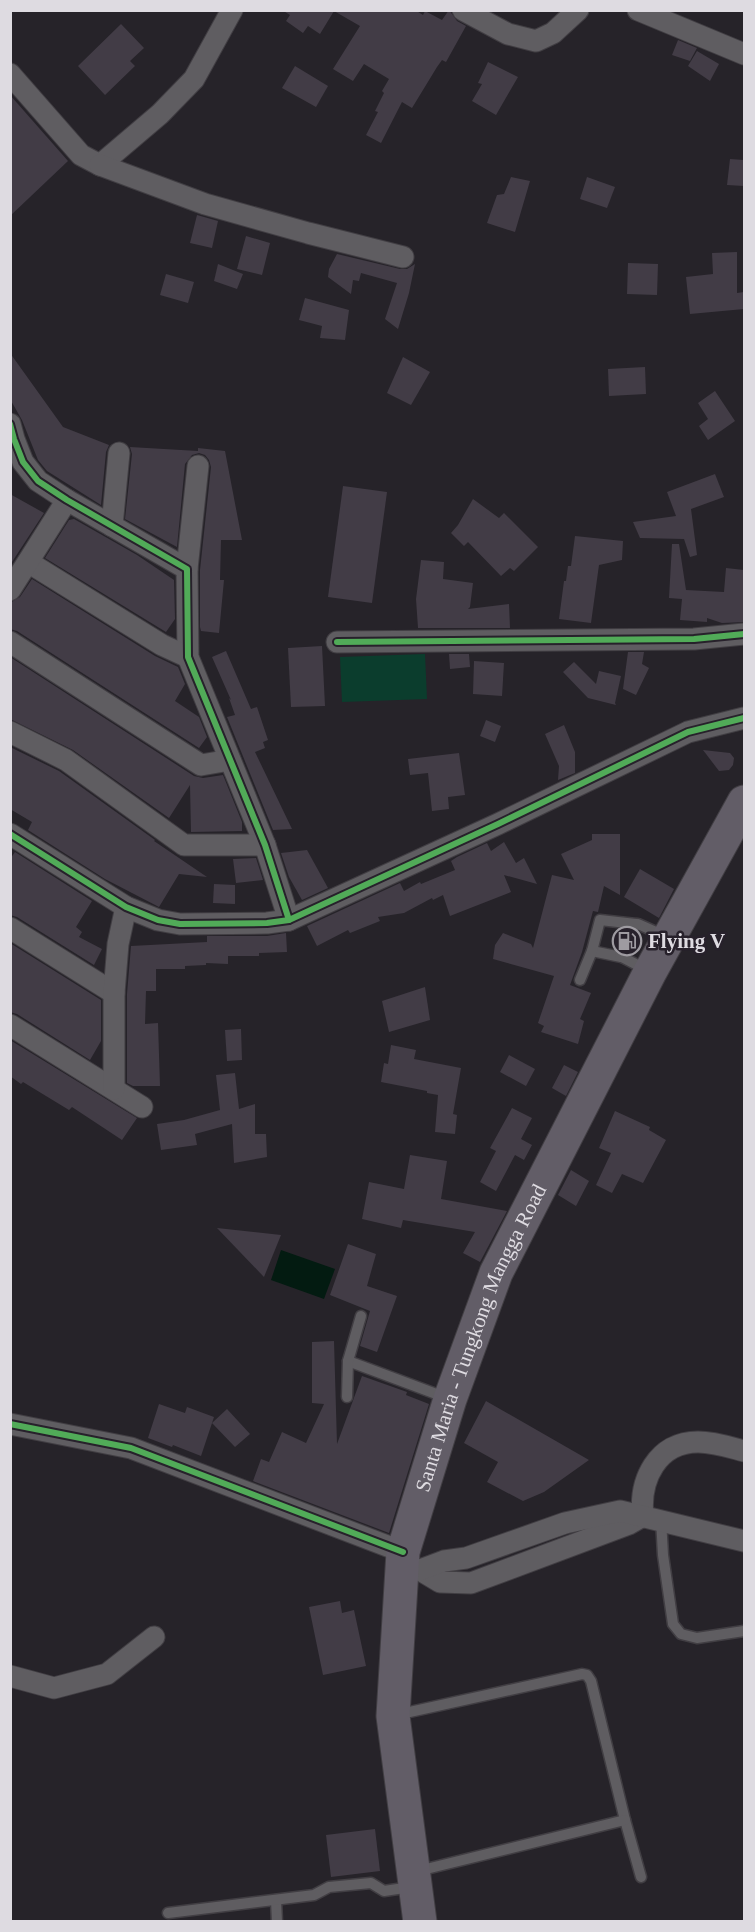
<svg xmlns="http://www.w3.org/2000/svg" width="755" height="1932" font-family="'Times New Roman',serif">
	<rect width="100%" height="100%" fill="#262329"/>
	<polygon fill="#0b3d2d" points="425,654 427,699 342,702 340,657"/>
	<polygon fill="#031b11" points="281,1250 335,1269 324,1299 271,1280"/>
	<g fill="#423c46">
		<polygon points="282,10 415,10 423,15 425,11 442,20 449,10 457,21 466,26 446,62 442,60 437,67 412,108 402,102 381,143 366,135 378,112 375,111 384,93 382,91 389,79 364,64 353,81 333,69 360,26 334,11 320,34 308,26 303,33 286,21 290,15"/>
		<polygon points="121,24 144,48 130,61 135,66 105,95 78,66"/>
		<polygon points="678,40 697,48 690,61 672,55"/>
		<polygon points="697,51 719,64 710,81 688,66"/>
		<polygon points="488,62 518,77 496,115 472,101 482,84 478,83"/>
		<polygon points="295,66 328,86 316,107 282,88"/>
		<polygon points="10,95 68,161 10,216"/>
		<polygon points="730,159 744,160 744,186 727,185"/>
		<polygon points="511,177 530,181 515,232 487,223 497,195 504,194"/>
		<polygon points="587,177 615,187 607,208 580,199"/>
		<polygon points="197,215 218,221 212,248 190,243"/>
		<polygon points="246,236 270,243 262,275 237,269"/>
		<polygon points="737,252 737,293 744,292 744,309 690,314 686,277 713,274 712,253"/>
		<polygon points="337,254 400,269 407,269 415,264 409,293 398,329 385,319 397,283 361,273 359,281 353,280 351,294 328,277 329,269"/>
		<polygon points="628,263 658,264 657,295 627,294"/>
		<polygon points="218,264 243,274 237,289 214,281"/>
		<polygon points="166,274 194,282 188,303 160,295"/>
		<polygon points="305,298 349,310 345,340 320,338 322,326 299,320"/>
		<polygon points="10,353 63,427 109,445 106,452 101,505 47,471 38,460 22,420 10,399"/>
		<polygon points="403,357 430,372 411,405 387,393"/>
		<polygon points="645,367 646,394 609,396 608,369"/>
		<polygon points="715,391 735,421 708,440 699,426 708,419 698,403"/>
		<polygon points="130,447 198,451 198,448 225,451 242,540 221,540 220,580 224,580 219,633 201,631 200,627 200,570 211,467 209,460 205,455 199,453 192,455 185,464 177,547 125,519 132,454"/>
		<polygon points="715,474 724,497 691,509 697,555 690,557 684,539 640,538 633,522 676,516 667,492"/>
		<polygon points="343,486 387,492 372,603 328,597"/>
		<polygon points="10,494 44,513 10,565"/>
		<polygon points="473,499 499,518 504,513 538,547 514,571 510,568 501,576 468,542 464,546 451,533 458,525"/>
		<polygon points="74,519 137,555 174,580 175,619 166,632 45,558 69,520"/>
		<polygon points="575,536 623,541 622,560 599,565 591,623 559,619 564,581 566,581 568,566 571,566"/>
		<polygon points="672,544 679,544 686,590 724,592 726,568 744,570 744,622 722,623 707,618 707,622 680,620 682,599 669,598"/>
		<polygon points="421,560 444,562 443,579 473,583 470,607 468,609 509,604 510,628 418,628 416,599"/>
		<polygon points="32,579 155,656 178,667 185,684 175,701 199,717 207,737 199,748 17,631 10,629 10,603 20,597"/>
		<polygon points="322,646 325,706 291,707 288,648"/>
		<polygon points="226,651 251,709 257,707 268,740 263,742 265,748 255,752 292,829 273,830 227,717 235,715 229,698 231,700 212,657"/>
		<polygon points="628,652 644,652 642,664 649,668 636,695 623,689"/>
		<polygon points="449,654 469,654 470,667 450,669"/>
		<polygon points="10,657 194,776 203,778 223,775 242,822 242,831 191,832 190,785 169,818 73,750 10,719"/>
		<polygon points="474,661 504,663 502,696 473,694"/>
		<polygon points="574,662 596,684 599,671 621,676 615,703 616,705 588,698 563,672"/>
		<polygon points="486,720 501,726 495,742 480,736"/>
		<polygon points="564,725 575,752 575,773 558,780 559,766 545,734"/>
		<polygon points="10,747 59,771 155,840 154,841 207,877 179,874 159,907 105,879 28,830 32,822 10,809"/>
		<polygon points="703,750 730,753 734,758 733,765 729,770 719,771"/>
		<polygon points="459,753 465,795 448,797 449,809 432,811 428,773 410,775 408,759"/>
		<polygon points="592,834 620,834 620,895 604,886 598,912 593,911 582,952 570,985 591,993 580,1019 584,1021 578,1044 541,1032 544,1026 538,1023 554,976 493,959 495,945 503,933 531,944 533,948 552,875 574,880 561,854 592,840"/>
		<polygon points="504,842 516,863 524,858 537,884 504,875 511,892 450,916 443,895 433,900 432,898 404,913 378,917 380,921 350,933 348,930 317,946 307,926 400,883 404,891 420,882 421,884 455,870 451,861 457,857 487,843 491,851"/>
		<polygon points="307,850 328,888 302,900 289,877 281,853"/>
		<polygon points="15,852 92,901 76,927 82,932 79,937 102,949 94,965 17,917 10,915 10,859"/>
		<polygon points="256,858 263,880 236,883 233,859"/>
		<polygon points="640,869 674,889 659,918 624,897"/>
		<polygon points="214,884 235,885 235,904 213,903"/>
		<polygon points="286,933 287,952 259,953 259,956 228,956 228,964 206,963 206,965 185,966 185,969 156,969 156,991 146,991 145,1024 158,1023 160,1086 133,1086 127,1083 127,994 131,946 207,942 207,936 267,936"/>
		<polygon points="10,943 101,1000 101,1041 90,1060 17,1014 10,1012"/>
		<polygon points="425,987 430,1020 389,1032 382,1001"/>
		<polygon points="241,1029 242,1060 227,1061 225,1030"/>
		<polygon points="10,1040 137,1118 122,1140 72,1107 69,1110 23,1082 21,1084 10,1076"/>
		<polygon points="391,1045 416,1050 414,1059 461,1068 453,1114 457,1115 455,1134 435,1132 438,1095 427,1093 427,1091 381,1082 384,1063 388,1064"/>
		<polygon points="509,1055 535,1069 526,1086 500,1072"/>
		<polygon points="564,1065 578,1072 566,1096 552,1088"/>
		<polygon points="235,1073 239,1109 255,1104 255,1134 266,1134 267,1157 234,1163 232,1124 195,1134 197,1145 161,1150 157,1124 184,1120 220,1110 216,1075"/>
		<polygon points="512,1108 532,1118 521,1139 532,1145 524,1160 515,1155 496,1191 480,1182 496,1151 490,1148"/>
		<polygon points="615,1111 650,1127 649,1130 666,1140 643,1183 622,1174 612,1193 596,1185 611,1153 599,1148"/>
		<polygon points="410,1155 447,1161 441,1199 507,1211 480,1262 463,1253 475,1232 403,1220 401,1228 362,1219 369,1182 404,1189"/>
		<polygon points="571,1170 589,1181 576,1206 558,1195"/>
		<polygon points="217,1228 281,1235 264,1277"/>
		<polygon points="348,1244 376,1254 367,1286 397,1296 377,1352 360,1346 370,1311 330,1295"/>
		<polygon points="334,1341 337,1444 362,1376 407,1392 406,1395 429,1404 389,1533 253,1481 261,1459 269,1462 282,1432 306,1443 324,1404 312,1403 312,1342"/>
		<polygon points="486,1401 589,1460 544,1492 523,1501 487,1482 498,1462 464,1443"/>
		<polygon points="159,1404 185,1413 187,1407 214,1417 201,1456 173,1445 172,1447 148,1438"/>
		<polygon points="227,1409 250,1434 235,1447 212,1423"/>
		<polygon points="340,1601 342,1613 354,1610 366,1666 323,1675 309,1607"/>
		<polygon points="375,1829 380,1871 331,1877 326,1835"/>
	</g>
	<g fill="none" stroke-linecap="round" stroke-linejoin="round">
		<g stroke="#413e43" stroke-width="13">
			<g id="lane">
				<polyline points="592,951 621,957"/>
				<polyline points="647,970 620,956 635,925 638,924 665,936"/>
				<polyline points="580,980 592,951 600,920 636,924"/>
				<polyline points="348,1361 447,1398"/>
				<polyline points="347,1397 348,1361 361,1316"/>
				<polyline points="661,1519 663,1555 673,1624 681,1634 697,1638 744,1631"/>
				<polyline points="396,1715 582,1674 587,1675 591,1681 625,1820 641,1877"/>
				<polyline points="418,1871 625,1820"/>
				<polyline points="276,1900 277,1922"/>
				<polyline points="168,1913 314,1895 329,1887 371,1883 384,1891 411,1887"/>
			</g>
		</g>
		<g stroke="#413e43" stroke-width="23">
			<g id="street">
				<polyline points="463,10 508,34 536,41 553,33 578,10"/>
				<polyline points="638,10 744,54"/>
				<polyline points="10,74 81,155 100,165 160,114 194,79 232,10"/>
				<polyline points="100,165 205,204 308,233 403,257"/>
				<polyline points="10,424 14,439 23,462 38,481 67,500 187,569 188,657 265,845 289,920"/>
				<polyline points="112,526 119,453"/>
				<polyline points="28,562 162,645 188,657"/>
				<polyline points="187,569 198,466"/>
				<polyline points="10,590 67,500"/>
				<polyline points="10,642 201,765 230,760"/>
				<polyline points="337,642 694,639 744,634"/>
				<polyline points="10,732 66,760 184,845 265,845"/>
				<polyline points="10,834 126,907 158,920 180,924 267,923 289,920 498,824 688,732 744,718"/>
				<polyline points="10,928 114,993"/>
				<polyline points="10,1025 142,1107"/>
				<polyline points="114,1089 114,993 118,944 126,907"/>
				<polyline points="10,1424 131,1448 403,1552"/>
				<path d="M643 1516C639 1480 657 1442 698 1442 714 1442 729 1447 744 1451"/>
				<polyline points="411,1569 420,1570 440,1582 471,1583 629,1524 643,1516"/>
				<polyline points="420,1570 444,1561 466,1558 565,1523 620,1511 744,1541"/>
				<polyline points="10,1676 54,1688 107,1674 154,1637"/>
			</g>
		</g>
		<g stroke="#413e43" stroke-width="35">
			<g id="primary">
				<path id="s1" d="M420 1922 393 1716 403 1552 450 1399 496 1273 650 972 744 802"/>
			</g>
		</g>
		<use href="#lane" stroke="#5f5d61" stroke-width="10"/>
		<use href="#street" stroke="#5f5d61" stroke-width="21"/>
		<use href="#primary" stroke="#625d67" stroke-width="33"/>
		<g stroke="#27212b" stroke-width="10">
			<g id="cycleway">
				<polyline points="10,424 14,439 23,462 38,481 67,500 187,569 188,657 265,845 289,920"/>
				<polyline points="337,642 694,639 744,634"/>
				<polyline points="10,834 126,907 158,920 180,924 267,923 289,920 498,824 688,732 744,718"/>
				<polyline points="10,1424 131,1448 403,1552"/>
			</g>
		</g>
		<use href="#cycleway" stroke="#51ab58" stroke-width="6"/>
	</g>
	<defs>
		<g id="fuel-ring" transform="scale(1.5)"><circle r="9.5" fill="#27212b" stroke="#9e9ba1" stroke-width="1.5"/><path d="M-5.5-6h7V0h2V4h1.3V-2.5L3-4.5l.8-.8L6-3V5H2.5V1h-1V6h-7ZM-4.2-4.7v3.2H.2V-4.7Z" fill="#9e9ba1"/></g>
	</defs>
	<g fill-rule="evenodd">
		<use href="#fuel-ring" x="627" y="941"/>
	</g>
	<g text-anchor="middle" dominant-baseline="central" stroke-width="5" stroke-linejoin="round" paint-order="stroke">
		<g font-size="21" font-weight="bold" fill="#dedbe1" stroke="#27212b" text-anchor="start">
			<text x="648" y="941">Flying V</text>
		</g>
		<g font-size="21" fill="#dedbe1" stroke="#27212b">
			<text stroke="none"><textPath href="#s1" startOffset="600">Santa Maria - Tungkong Mangga Road</textPath></text>
		</g>
	</g>
	<rect width="755" height="1932" fill="none" stroke="#dedbe1" stroke-width="24"/>
</svg>
